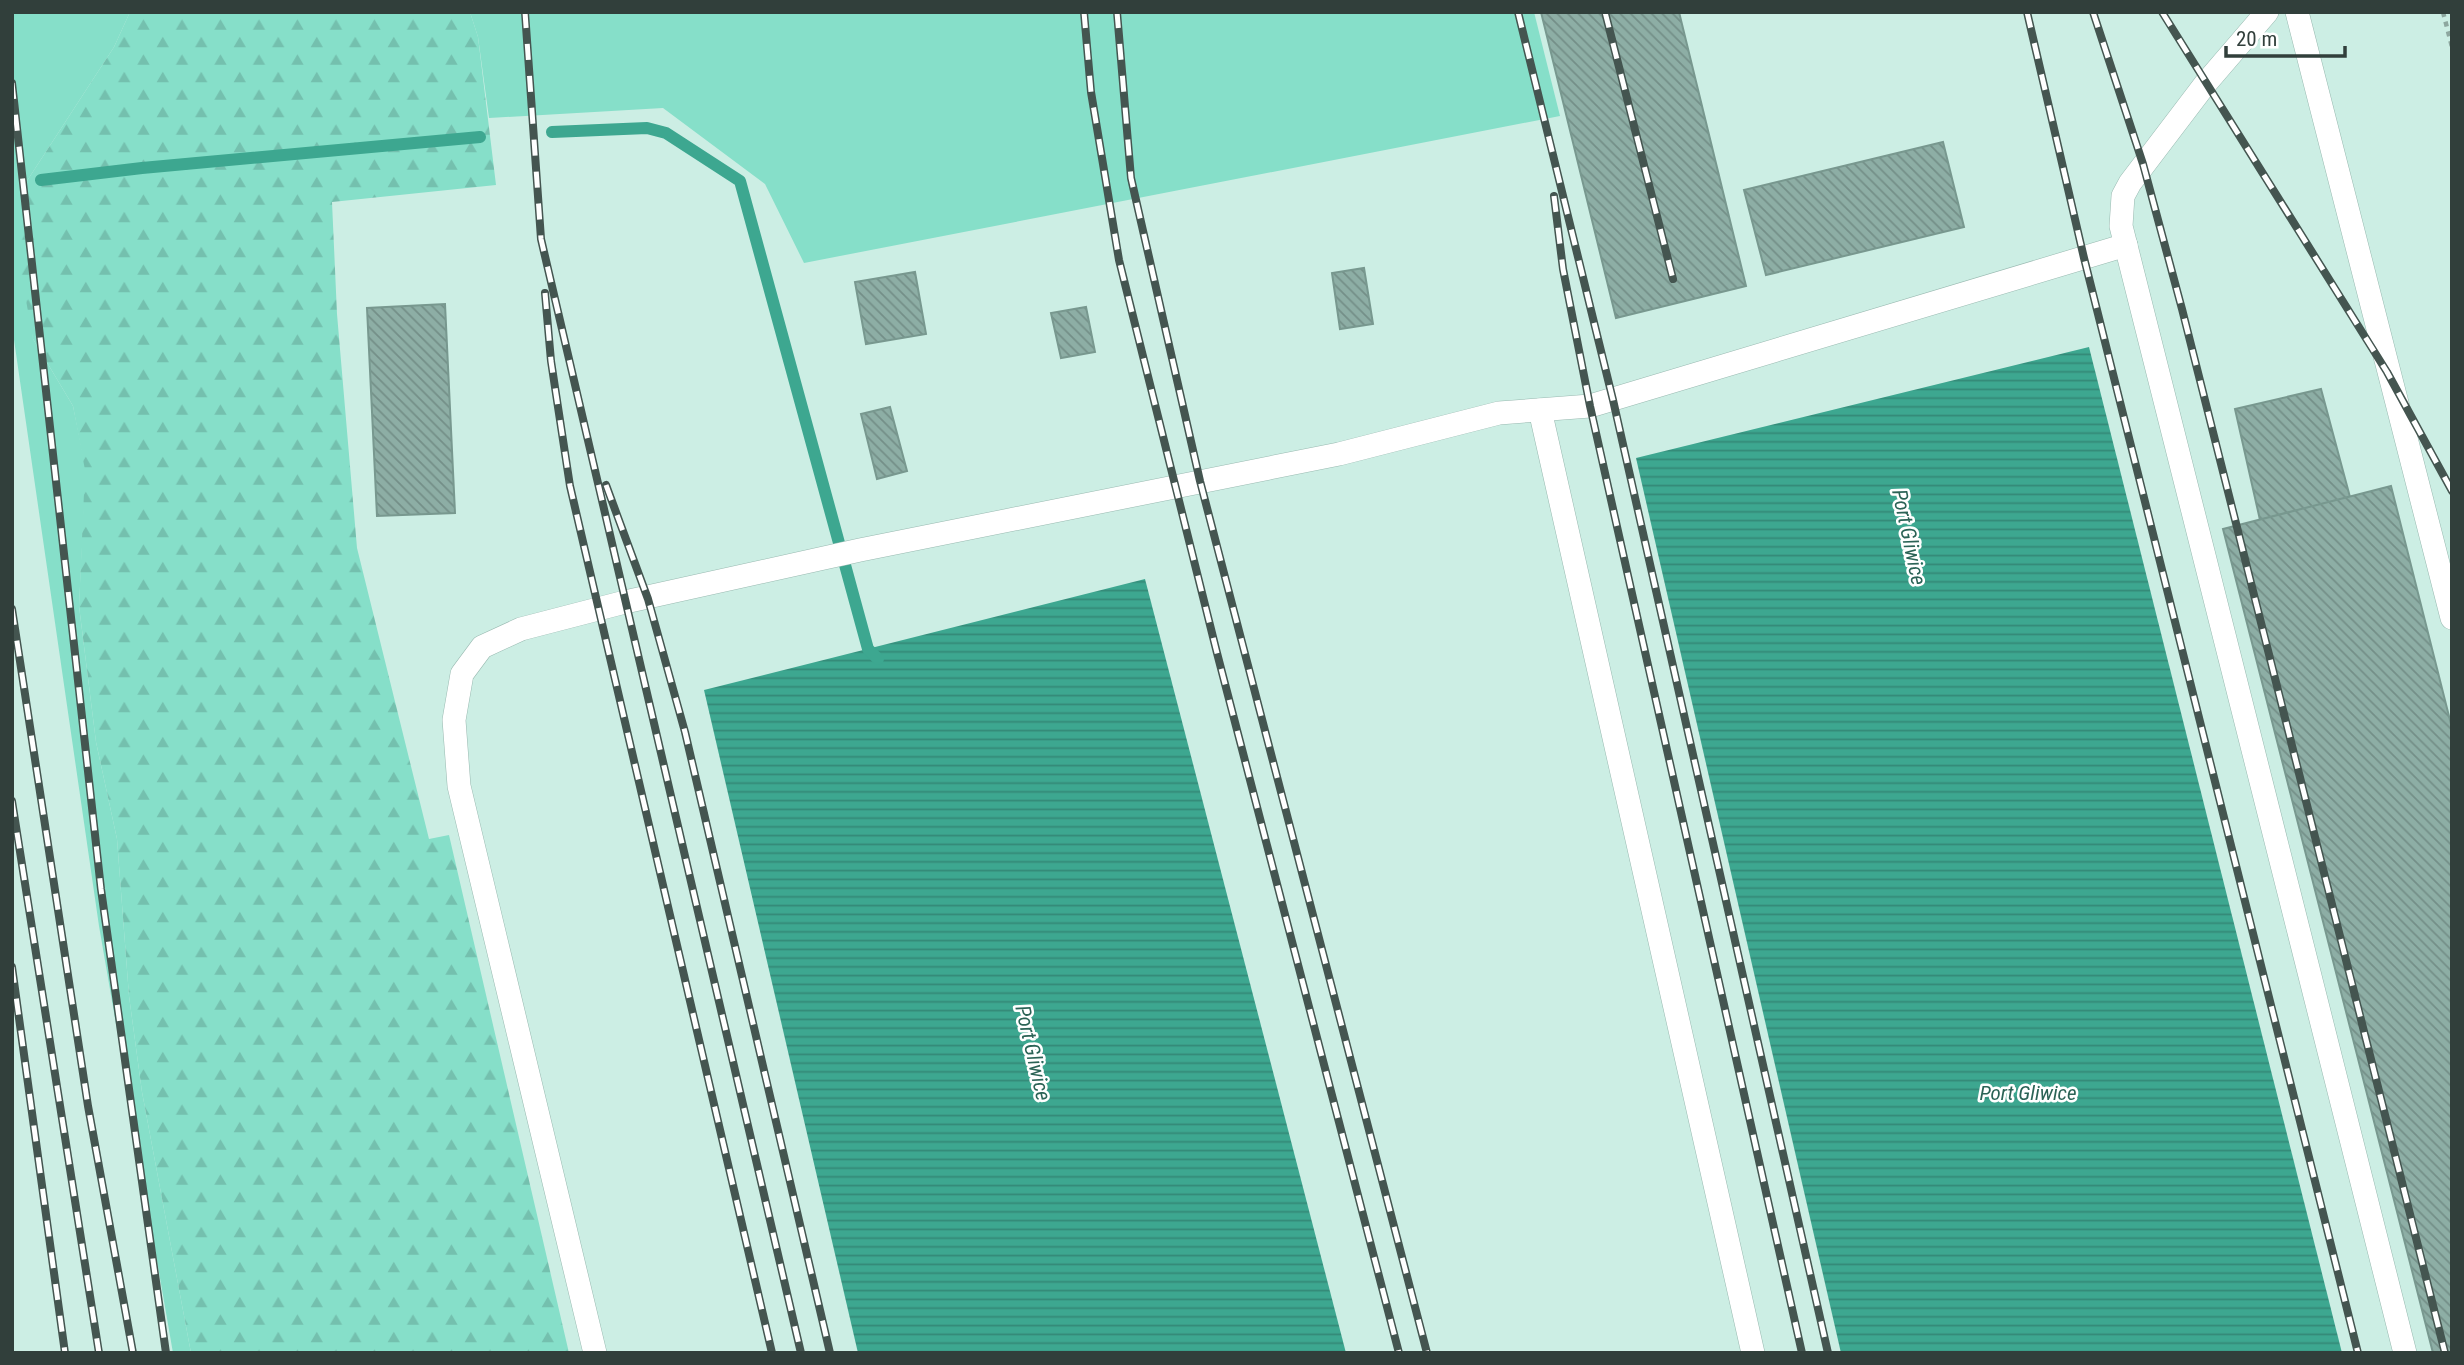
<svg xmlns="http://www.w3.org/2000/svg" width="2464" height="1365" font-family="'Roboto Condensed',sans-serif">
	<defs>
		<pattern id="forest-firs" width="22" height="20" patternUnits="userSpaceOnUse" patternTransform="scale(1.75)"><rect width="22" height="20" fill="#86dfc9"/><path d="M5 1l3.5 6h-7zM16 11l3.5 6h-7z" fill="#74c0ae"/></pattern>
		<pattern id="water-rules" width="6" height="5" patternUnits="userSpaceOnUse" patternTransform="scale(1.75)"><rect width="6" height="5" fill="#3da790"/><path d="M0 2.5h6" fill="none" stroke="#348977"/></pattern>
		<pattern id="building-back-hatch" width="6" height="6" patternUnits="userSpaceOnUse" patternTransform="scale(1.75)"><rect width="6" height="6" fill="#8daea5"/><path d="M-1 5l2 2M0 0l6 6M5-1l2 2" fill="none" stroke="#748f88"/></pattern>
	</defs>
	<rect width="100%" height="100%" fill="#cceee4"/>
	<g fill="#86dfc9">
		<polygon points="12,12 130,12 114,47 23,187 33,339 73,406 86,470 79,606 96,742 117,839 129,996 142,1092 191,1353 173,1353 99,926 12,326"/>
		<polygon points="470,12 1534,12 1560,116 804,263 765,184 663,108 489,118 478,37"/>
	</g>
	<polygon fill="url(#forest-firs)" points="130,12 470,12 478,37 496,185 332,202 337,314 357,548 429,839 449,835 569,1353 191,1353 142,1092 129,996 117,839 96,742 79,606 85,470 73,406 33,339 16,245 23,187 114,47"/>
	<g fill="url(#water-rules)">
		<polygon points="2089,347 2342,1353 1841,1353 1636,458"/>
		<polygon points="1145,579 1346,1353 858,1353 704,690"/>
	</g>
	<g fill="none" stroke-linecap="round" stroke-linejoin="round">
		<g stroke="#3da790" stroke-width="12">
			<polyline points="552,132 647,128 666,133 740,181 868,649 878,659"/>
			<polyline points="41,180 142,168 480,137"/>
		</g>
	</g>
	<g fill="url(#building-back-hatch)" stroke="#78988f" stroke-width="2">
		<polygon points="1541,12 1679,12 1746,286 1616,318"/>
		<polygon points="1943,142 1964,227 1766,275 1744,190"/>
		<polygon points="1364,268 1373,324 1340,329 1332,273"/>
		<polygon points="915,272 926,334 866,344 855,282"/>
		<polygon points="445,304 455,513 377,516 367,308"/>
		<polygon points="1086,307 1095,352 1061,358 1051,313"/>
		<polygon points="2321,389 2350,497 2260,520 2235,409"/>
		<polygon points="890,407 907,471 877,479 861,414"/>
		<polygon points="2391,486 2452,728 2452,1353 2433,1353 2223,529"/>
	</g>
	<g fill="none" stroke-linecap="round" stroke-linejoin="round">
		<g stroke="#98b9b0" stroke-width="24">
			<g id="service">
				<polyline points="2267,12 2206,83 2130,183 2123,196 2121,226 2405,1353"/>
				<polyline points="2297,12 2452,618"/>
				<polyline points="1540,410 1753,1353"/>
				<polyline points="595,1353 459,786 454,720 462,674 482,647 521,629 625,602 860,550 1339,454 1499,413 1590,406 2126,245"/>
			</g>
		</g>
		<polyline stroke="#8da79f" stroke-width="4.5" stroke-dasharray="5 5" stroke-linecap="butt" points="2443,12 2452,47"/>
		<use href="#service" stroke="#fff" stroke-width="23"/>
		<g stroke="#445550" stroke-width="8">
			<g id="rail">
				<polyline points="525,12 541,239 801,1353"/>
				<polyline points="1084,12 1091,92 1119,260 1217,653 1399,1353"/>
				<polyline points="1117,12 1131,178 1200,481 1427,1353"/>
				<polyline points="1518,12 1613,400 1828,1353"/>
				<polyline points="1605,12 1673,279"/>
				<polyline points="2027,12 2084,258 2358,1353"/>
				<polyline points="2093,12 2143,164 2182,309 2445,1353"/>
				<polyline points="2162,12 2387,372 2452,491"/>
				<polyline points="12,83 101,889 166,1353"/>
				<polyline points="1554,196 1563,269 1590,406 1802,1353"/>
				<polyline points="545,293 551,361 570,486 772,1353"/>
				<polyline points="606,485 648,599 685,732 830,1353"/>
				<polyline points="12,609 88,1106 133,1353"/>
				<polyline points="12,801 99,1353"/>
				<polyline points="12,967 65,1353"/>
			</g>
		</g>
		<use href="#rail" stroke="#fff" stroke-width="5" stroke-dasharray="16" stroke-linecap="butt"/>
	</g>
	<g text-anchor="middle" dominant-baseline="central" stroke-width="5" stroke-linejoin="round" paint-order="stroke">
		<g font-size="21" font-style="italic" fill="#2b6356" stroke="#fff">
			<text transform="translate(1909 537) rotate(78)">Port Gliwice</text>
			<text transform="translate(1033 1053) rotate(77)">Port Gliwice</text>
			<text x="2028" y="1093">Port Gliwice</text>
		</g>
	</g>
	<rect width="2464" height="1365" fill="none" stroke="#313f3b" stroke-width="28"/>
	<path d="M2226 46v10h119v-10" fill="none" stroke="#313f3b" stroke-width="3.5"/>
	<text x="2236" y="46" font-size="21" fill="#313f3b" stroke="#ffffff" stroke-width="5" paint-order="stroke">20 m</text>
</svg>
